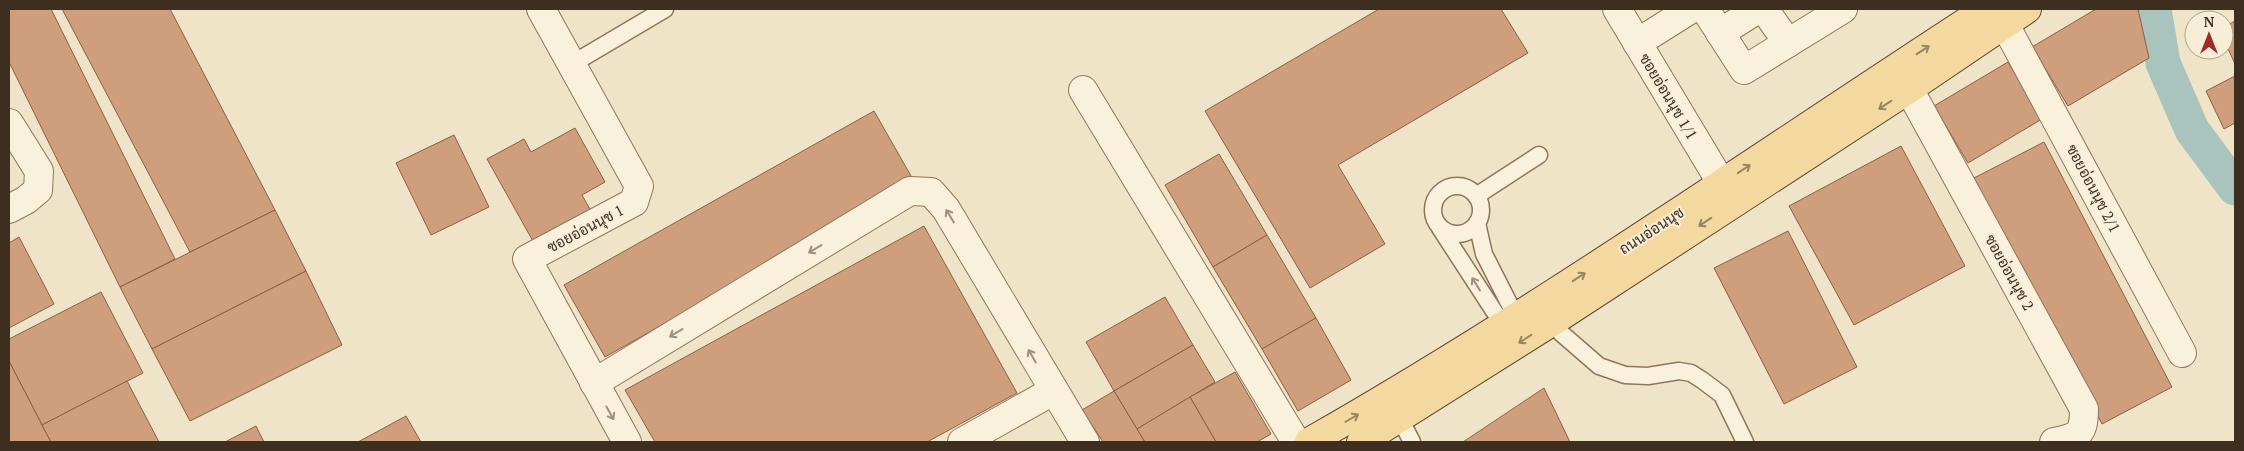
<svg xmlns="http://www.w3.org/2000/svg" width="2244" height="451" font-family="'PT Serif',Sarabun,serif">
	<rect width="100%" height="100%" fill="#f0e4c8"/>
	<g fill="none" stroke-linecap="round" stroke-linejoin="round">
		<polyline stroke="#a9c4bc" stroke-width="35" points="2154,9 2163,63 2192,130 2235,188"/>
	</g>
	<g fill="#cf9f7d" stroke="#8d5f41">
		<polygon points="9,9 51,9 175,259 120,287 9,62"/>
		<polygon points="62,9 170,9 275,210 190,252"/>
		<polygon points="1379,9 1501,9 1528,53 1338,165 1385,244 1310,288 1205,111"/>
		<polygon points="2096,9 2138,9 2149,58 2068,106 2032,47"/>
		<polygon points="2235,21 2235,64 2224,40 2224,27"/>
		<polygon points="2008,62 2042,119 1968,163 1934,106"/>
		<polygon points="2235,76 2235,123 2224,129 2206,91"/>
		<polygon points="874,111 915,183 605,357 564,285"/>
		<polygon points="575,128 605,182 582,195 591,211 534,243 487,159 524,139 531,152"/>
		<polygon points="454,135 489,207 431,235 396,163"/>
		<polygon points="2044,142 2172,387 2102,424 1974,178"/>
		<polygon points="1901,146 1965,266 1854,325 1789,206"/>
		<polygon points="1219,154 1267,235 1213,267 1165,185"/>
		<polygon points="275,210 306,271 152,349 120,287"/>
		<polygon points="924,226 1017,393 927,442 655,442 625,390"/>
		<polygon points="1788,231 1857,367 1784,404 1714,268"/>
		<polygon points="1267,235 1316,318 1262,349 1213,267"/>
		<polygon points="19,237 54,304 9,328 9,243"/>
		<polygon points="306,271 342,345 190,421 152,349"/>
		<polygon points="101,292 143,373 42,425 9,361 9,339"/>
		<polygon points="1165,297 1193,345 1114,391 1086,342"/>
		<polygon points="1316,318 1351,380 1298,411 1262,349"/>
		<polygon points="1193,345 1215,382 1137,429 1114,391"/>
		<polygon points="9,361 42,425 51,442 9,442"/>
		<polygon points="1235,372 1271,434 1257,442 1216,442 1190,397"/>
		<polygon points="127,381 159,442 51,442 42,425"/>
		<polygon points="1544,388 1570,442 1463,442"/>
		<polygon points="1114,391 1137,429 1145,442 1103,442 1082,410"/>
		<polygon points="1190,397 1216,442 1145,442 1137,429"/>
		<polygon points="406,416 421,442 358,442"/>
		<polygon points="256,426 264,442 225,442"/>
	</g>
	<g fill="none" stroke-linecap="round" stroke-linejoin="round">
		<g stroke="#8d765c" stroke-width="19">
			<g id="service">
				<polyline points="572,64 665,9"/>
				<circle cx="1457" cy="210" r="24"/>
				<polyline points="1476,196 1539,155"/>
				<polyline points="1477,223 1484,254 1516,317"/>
				<polyline points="1440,228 1503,325"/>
				<polyline points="1555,320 1561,333 1599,366 1625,375 1648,376 1679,371 1691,373 1702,380 1722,395 1745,442"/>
				<polyline points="1400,419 1412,442"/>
			</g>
		</g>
		<g stroke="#8d765c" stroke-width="30">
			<g id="minor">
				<polyline points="541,9 639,186 634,202 527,259 627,442"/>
				<polyline points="1617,9 1722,184"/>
				<polyline points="1705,9 1744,70 1843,9"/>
				<polyline points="1764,9 1788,43"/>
				<polyline points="2004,23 2182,353"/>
				<polyline points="1720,33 1758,9"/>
				<polyline points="1637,43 1691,9"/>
				<path d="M1909 89 2084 409C2084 436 2077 437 2054 442"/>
				<polyline points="1083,90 1296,442"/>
				<polyline points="9,123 39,171 38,190 26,200 9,209"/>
				<polyline points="594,383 910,191 931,192 946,209 1085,442"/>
				<polyline points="962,442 1053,391"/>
			</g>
		</g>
		<g stroke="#5b4430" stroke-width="30">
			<g id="primary">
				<path d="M1309 442C1542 309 1761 155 1986 9"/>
				<polyline points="1361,442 1555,320 1909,89 2027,9"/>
			</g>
		</g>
		<use href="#service" stroke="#faf1dc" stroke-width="16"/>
		<use href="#minor" stroke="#faf1dc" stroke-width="28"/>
		<use href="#primary" stroke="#f3d9a0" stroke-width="28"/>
	</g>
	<defs><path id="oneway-shaft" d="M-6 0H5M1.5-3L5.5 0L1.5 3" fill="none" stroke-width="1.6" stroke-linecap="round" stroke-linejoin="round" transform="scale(1.25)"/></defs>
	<g stroke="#988460">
		<use href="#oneway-shaft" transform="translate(1923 50) rotate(-33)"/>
		<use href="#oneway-shaft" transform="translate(1885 105) rotate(147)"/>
		<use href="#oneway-shaft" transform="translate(1744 169) rotate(-34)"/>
		<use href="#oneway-shaft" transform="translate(1705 222) rotate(147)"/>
		<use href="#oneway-shaft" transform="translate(1579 277) rotate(-33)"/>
		<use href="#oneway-shaft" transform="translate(1525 339) rotate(147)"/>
		<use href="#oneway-shaft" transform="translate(1352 418) rotate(-30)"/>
	</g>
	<g stroke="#9c907e">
		<use href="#oneway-shaft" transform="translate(950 216) rotate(-121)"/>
		<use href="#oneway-shaft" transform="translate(815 249) rotate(149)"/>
		<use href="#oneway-shaft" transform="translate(1476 284) rotate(-122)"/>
		<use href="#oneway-shaft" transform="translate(676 333) rotate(149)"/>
		<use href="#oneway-shaft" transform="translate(1032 356) rotate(-120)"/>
		<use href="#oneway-shaft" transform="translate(610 413) rotate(61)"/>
	</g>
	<g text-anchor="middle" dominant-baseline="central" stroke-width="4" stroke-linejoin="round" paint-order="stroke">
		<g font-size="15" fill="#3d2e20" stroke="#f7eed8">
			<text transform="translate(1669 96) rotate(59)">ซอยอ่อนนุช 1/1</text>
			<text transform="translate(2094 188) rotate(62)">ซอยอ่อนนุช 2/1</text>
			<text transform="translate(585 228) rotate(-28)">ซอยอ่อนนุช 1</text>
			<text transform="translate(1651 230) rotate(-33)">ถนนอ่อนนุช</text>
			<text transform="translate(2010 272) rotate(61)">ซอยอ่อนนุช 2</text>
		</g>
	</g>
	<rect width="2244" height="451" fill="none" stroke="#3d2e20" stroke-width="20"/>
	<g transform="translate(2209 35)"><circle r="24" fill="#f7eed8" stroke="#ada18e"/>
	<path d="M0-4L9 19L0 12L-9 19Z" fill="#9e2a2b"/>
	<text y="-8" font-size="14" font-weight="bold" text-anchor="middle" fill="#3d2e20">N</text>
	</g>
</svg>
